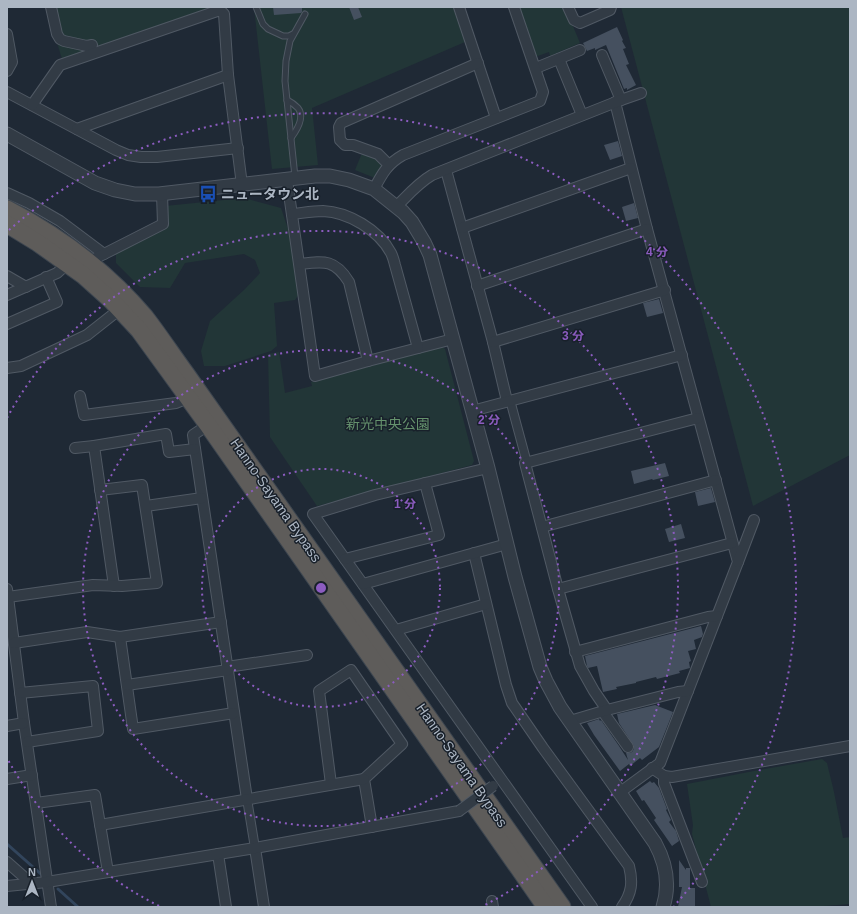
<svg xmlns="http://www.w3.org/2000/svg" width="857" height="914" font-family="Arial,'Noto Sans JP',sans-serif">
	<rect width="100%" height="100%" fill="#1f2935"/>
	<g fill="#223637">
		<polygon points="48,7 213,7 62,59 54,33"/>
		<polygon points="254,7 453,7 465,42 312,108 318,165 272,169"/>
		<polygon points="519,7 565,7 580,43 550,56 549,52 535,57"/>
		<polygon points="621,7 850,7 850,455 753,506"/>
		<polygon points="362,153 376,157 382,162 382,167 375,178 355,170"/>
		<polygon points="244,198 281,208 289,232 299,294 295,300 274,303 277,346 271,351 225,366 204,366 201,351 210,321 245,289 260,273 255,260 244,254 185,263 170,288 140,287 116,263 116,253 164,230 165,206"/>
		<polygon points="442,347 445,349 474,461 472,465 317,506 270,437 268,354 279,352 285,393 312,386 311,382"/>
		<polygon points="822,759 827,763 834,792 843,838 850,837 850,904 812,907 711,907 692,834 693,825 687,784 754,771"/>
	</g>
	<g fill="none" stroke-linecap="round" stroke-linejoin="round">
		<g stroke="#32455c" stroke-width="3">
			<polyline points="7,844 42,875"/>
			<polyline points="58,889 78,907"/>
		</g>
	</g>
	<g fill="#45505f">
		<polygon points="273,7 302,7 302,12 301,13 274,15"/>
		<polygon points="349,7 358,7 362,17 354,20"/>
		<polygon points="617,27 623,40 622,41 626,48 623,49 629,64 626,65 636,85 627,90 627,88 624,89 606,45 595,50 595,48 587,51 583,43"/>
		<polygon points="618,141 622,156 610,160 604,145"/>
		<polygon points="634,203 638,218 626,221 622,207"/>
		<polygon points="659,299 663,313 647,317 643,303"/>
		<polygon points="665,463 669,476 653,480 652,479 634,484 631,471"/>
		<polygon points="711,488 715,502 698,506 695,492"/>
		<polygon points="681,524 685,538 669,542 665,529"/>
		<polygon points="701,626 703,634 702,637 694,640 696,649 688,651 691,661 689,662 690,668 679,671 680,673 657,679 656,677 636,682 636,683 616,687 617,689 603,692 597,666 588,668 587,666 585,656"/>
		<polygon points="655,705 673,712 659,747 642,760 640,758 630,766 629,764 620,771 594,735 587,723 599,719 600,721 601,720 619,746 628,760 626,753 629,753 632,752 634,749 634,746 619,723 617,714"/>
		<polygon points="650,781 652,783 654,782 659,788 667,809 666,810 671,820 669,822 676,831 679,841 672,846 654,820 656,818 644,800 642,801 636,791"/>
		<polygon points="679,860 686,870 686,868 690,868 690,888 695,888 695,907 678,907 682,887 679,887"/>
	</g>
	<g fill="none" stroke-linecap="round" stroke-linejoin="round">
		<g stroke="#505964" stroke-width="7">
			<g id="service">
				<polyline points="256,7 263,24 268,29 283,36 289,36 293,34"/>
				<path d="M287 100C291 102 295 105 298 108 305 117 297 130 291 138"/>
				<polyline points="295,177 285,81 286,61 290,41 305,14"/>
			</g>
		</g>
		<g stroke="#505964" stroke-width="10">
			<g id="pedestrian">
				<polyline points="510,400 527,463"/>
				<polyline points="247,799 255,848"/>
			</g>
		</g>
		<g stroke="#505964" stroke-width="12">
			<g id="minor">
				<polyline points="51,7 57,34 60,39 64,41 87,46 92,45"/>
				<polyline points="459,7 496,118"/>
				<polyline points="568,7 574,20 580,23 610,10 611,7"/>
				<polyline points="7,34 12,62 7,71"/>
				<polyline points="602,55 621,100"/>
				<polyline points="559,59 582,115"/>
				<polyline points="536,68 580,50"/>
				<polyline points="7,92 116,150 128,155 141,157 157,157 238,148"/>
				<polyline points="615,102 647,229 738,562 660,763 619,793"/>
				<polyline points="32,105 60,65 220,10 224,14 228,75 242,185"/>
				<polyline points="77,129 228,75"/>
				<polyline points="389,165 378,154 353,145 345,145 340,140 339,127 341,123 478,63"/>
				<polyline points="446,170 493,342 507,401"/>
				<polyline points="287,180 315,376 368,361 453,339"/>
				<path d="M374 189C382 174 387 164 403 155L540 101 543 92 514 7"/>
				<polyline points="7,193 29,203 60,221 104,254"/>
				<path d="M396 207C408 195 418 183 432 175L621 100 641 93"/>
				<path d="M292 214C302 213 313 211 323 211 348 212 379 230 391 253 393 257 394 261 395 265L418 348"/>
				<polyline points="462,228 631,168"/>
				<polyline points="90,264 96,258 104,254 163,224 162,194"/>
				<path d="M300 264C324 261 335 259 349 282L368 361"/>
				<polyline points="7,276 26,287"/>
				<polyline points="477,286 647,229"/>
				<polyline points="7,295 57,273 67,264"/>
				<polyline points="7,324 57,302 46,277"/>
				<polyline points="493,342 665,290"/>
				<polyline points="7,368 21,366 87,335 120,309"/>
				<polyline points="80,396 84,415 176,403 188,398"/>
				<polyline points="472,411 682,355"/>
				<polyline points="208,425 193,435 247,799"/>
				<polyline points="94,446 114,586"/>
				<polyline points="75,448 94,446 166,434 169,452 195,449"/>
				<polyline points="488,468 375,495 313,514 592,907"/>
				<polyline points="146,506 202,498"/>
				<polyline points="542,527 716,480"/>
				<path d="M474 553 506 685 512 703 543 748 629 866C633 882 632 893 622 907"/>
				<polyline points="345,559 439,535 425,483"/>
				<polyline points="738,562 754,520"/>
				<polyline points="363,584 507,544"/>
				<polyline points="7,589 24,723 51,907"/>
				<polyline points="558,589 732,543"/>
				<polyline points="8,597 93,585 122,586 157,583 142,485 100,490"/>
				<polyline points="396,630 486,604"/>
				<polyline points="120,637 133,729 234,713"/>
				<polyline points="14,643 87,632 120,637 221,622"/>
				<polyline points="575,652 708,617 717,616"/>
				<polyline points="227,667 307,655"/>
				<polyline points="127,685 228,670"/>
				<polyline points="20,693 93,686 98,731 27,742"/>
				<polyline points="607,710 594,691 580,666 558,589 525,463 698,418"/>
				<polyline points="603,712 628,747"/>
				<polyline points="570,721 607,710 678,692 688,691"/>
				<polyline points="7,726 24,723"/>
				<polyline points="652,768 664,776 672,777 850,746"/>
				<polyline points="664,776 664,783 702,882"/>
				<polyline points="7,779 32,775"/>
				<polyline points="331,784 319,691 351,670 402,744 364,779 372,827"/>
				<polyline points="36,803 95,795 108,872"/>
				<polyline points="100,825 364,779"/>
				<polyline points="255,848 264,907"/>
				<polyline points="218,854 226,907"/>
				<polyline points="7,862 32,884"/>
				<polyline points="7,886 47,882 255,848 459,811"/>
				<polyline points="492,901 493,907"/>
			</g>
		</g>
		<g stroke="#505964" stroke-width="15">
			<path id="tertiary" d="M7 134 95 183 115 190 135 194H159L315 176H330L349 180 374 189 394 205 403 212 412 222 424 242 430 255 488 468 515 577 540 667 546 681 560 707 655 843C666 863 670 885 663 907"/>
		</g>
		<g stroke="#3d4650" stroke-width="19">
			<g id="trunk">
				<path d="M7 209C59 236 107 272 145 317 159 335 172 355 186 374L562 907"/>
				<polyline points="7,224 38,243 83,275 112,301 139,330 208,425 546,907"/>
			</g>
		</g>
		<use href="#service" stroke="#323b45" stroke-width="5"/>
		<use href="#pedestrian" stroke="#323b45" stroke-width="8"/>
		<use href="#minor" stroke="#323b45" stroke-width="10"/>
		<use href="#tertiary" stroke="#323b45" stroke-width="13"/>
		<use href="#trunk" stroke="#5e5c5a" stroke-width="17"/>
		<g stroke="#505964" stroke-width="12" stroke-linecap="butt">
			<polyline id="minor-bridge" points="459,811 493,786"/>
		</g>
		<use href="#minor-bridge" stroke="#323b45" stroke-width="10"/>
	</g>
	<g fill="none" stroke="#8c5cc0" stroke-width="2" stroke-dasharray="2 4">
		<circle cx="321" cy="588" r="119"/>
		<circle cx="321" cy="588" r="238"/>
		<path d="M159 906A357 357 0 0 1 7 758M7 418A357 357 0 1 1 483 906"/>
		<path d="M9 230A475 475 0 0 1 674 906"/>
	</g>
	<defs>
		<g id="bus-bare" transform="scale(1.38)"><path d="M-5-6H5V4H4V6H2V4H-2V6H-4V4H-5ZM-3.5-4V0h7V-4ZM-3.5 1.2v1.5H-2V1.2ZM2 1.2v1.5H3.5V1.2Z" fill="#1a4fb4" stroke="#18202a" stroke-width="2.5" paint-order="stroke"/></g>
	</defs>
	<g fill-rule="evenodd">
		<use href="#bus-bare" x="208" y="194"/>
	</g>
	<g text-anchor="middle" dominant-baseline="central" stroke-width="3" stroke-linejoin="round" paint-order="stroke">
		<g font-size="14" font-weight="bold" fill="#acb6c3" stroke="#18202a" text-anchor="start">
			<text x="221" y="194">ニュータウン北</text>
		</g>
		<g font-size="14" fill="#65926d" stroke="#18202a">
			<text x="388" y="424">新光中央公園</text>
		</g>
		<g font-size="14" fill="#acb6c3" stroke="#18202a">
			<text transform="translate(276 500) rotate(55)">Hanno-Sayama Bypass</text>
			<text transform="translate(462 765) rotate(55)">Hanno-Sayama Bypass</text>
		</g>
	</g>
	<circle cx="321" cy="588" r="6" fill="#8c5cc0" stroke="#18202a" stroke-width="2"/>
	<g font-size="12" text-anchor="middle" font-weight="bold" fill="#8c5cc0" stroke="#18202a" stroke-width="3" stroke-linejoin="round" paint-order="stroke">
		<text x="657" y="256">4 分</text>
		<text x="573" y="340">3 分</text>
		<text x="489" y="424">2 分</text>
		<text x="405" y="508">1 分</text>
	</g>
	<rect width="857" height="914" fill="none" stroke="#acb6c3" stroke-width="16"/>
	<g transform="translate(32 882)" stroke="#18202a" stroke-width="3" paint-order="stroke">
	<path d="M0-3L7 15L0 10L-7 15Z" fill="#acb6c3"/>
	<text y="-6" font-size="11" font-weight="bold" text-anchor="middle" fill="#acb6c3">N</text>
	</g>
</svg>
